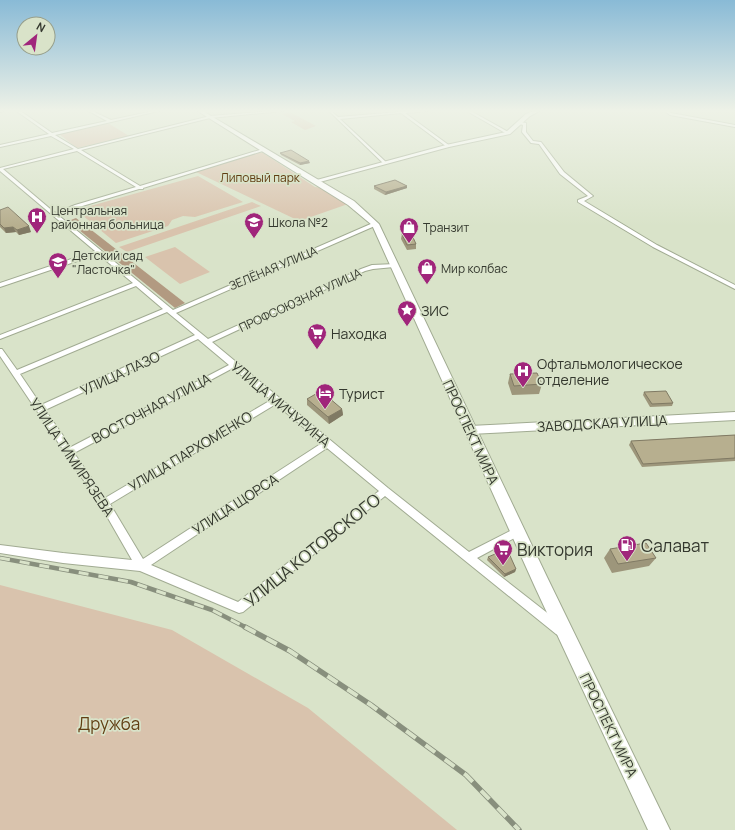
<svg xmlns="http://www.w3.org/2000/svg" width="735" height="830" font-family="Manrope,sans-serif">
	<rect width="100%" height="100%" fill="#d9e3c9"/>
	<g fill="#d9c3ad">
		<polygon points="290,112 316,126 305,130 291,122 295,121 282,114"/>
		<polygon points="108,123 129,136 77,148 59,134"/>
		<polygon points="257,153 263,153 315,187 324,188 348,204 305,219 295,219 196,172"/>
		<polygon points="198,176 243,202 195,217 183,216 172,220 168,226 116,243 76,210"/>
		<polygon points="252,202 261,206 127,252 119,247"/>
		<polygon points="175,247 210,272 180,284 145,257"/>
		<polygon points="0,585 172,630 308,708 457,830 0,830"/>
	</g>
	<polygon fill="#b29a81" points="76,218 185,303 175,308 68,221"/>
	<g fill="none" stroke-linecap="round" stroke-linejoin="round">
		<g stroke="#a1ab92" stroke-width="2">
			<g id="minor">
				<polygon points="0,110 7,110 0,112"/>
				<path d="M15 110H19L52 133 107 121 87 110H90L111 120 158 110H163L55 135 78 149 210 116 284 110 283 111 210 118 81 150 140 186 263 149 266 150 143 188V189H139L79 207 58 215 173 310 373 223H377V225L176 313 208 339 361 269 372 265 396 264V266L394 267 373 269 365 271 212 342 388 488 469 552 514 529 517 528 520 529 522 532 520 535 477 558 564 626 566 630 564 634 560 636 556 634 385 496 243 612 239 613 140 571 63 563 0 553V545L63 553 132 560 101 506 0 356V349H2L17 370 163 309 136 286 0 339V335L133 283 98 254 0 287V283L95 251 0 171V168L74 149 51 136 0 147V145L49 134ZM77 151 136 187 75 205 55 213 3 169ZM167 312 195 335 41 405 20 374ZM198 339 229 365 71 447 45 410ZM233 368 271 400 105 498 74 453ZM276 404 322 443 143 559 110 504ZM327 448 379 491 238 602 151 565Z"/>
				<polygon points="328,110 330,110 338,117 399,112 400,110 402,111 428,110 427,111 405,113 450,146 447,147 401,113 340,119 387,163 384,164"/>
				<polygon points="465,110 469,110 510,133 507,134"/>
				<polygon points="664,110 667,110 671,113 735,125 735,127 670,115"/>
				<polygon points="520,122 526,123 526,132 533,141 541,142 564,172 593,196 584,201 657,245 735,285 735,289 653,247 578,202 578,200 588,196 560,174 539,144 531,143 522,132 523,125 520,124"/>
			</g>
		</g>
		<g stroke="#a1ab92" stroke-width="2">
			<g id="tertiary">
				<polygon points="536,110 541,110 530,116 510,134 449,147 316,183 313,181 446,145 506,132 526,114"/>
				<polygon points="735,412 735,420 470,434 466,433 464,430 466,427 470,426"/>
			</g>
		</g>
		<g stroke="#a1ab92" stroke-width="2">
			<polygon id="secondary" points="196,110 201,110 354,201 379,224 547,577 670,830 648,830 535,587 372,225 348,205"/>
		</g>
		<use href="#minor" fill="#fff" fill-rule="evenodd"/>
		<use href="#tertiary" fill="#fff" fill-rule="evenodd"/>
		<use href="#secondary" fill="#fff" fill-rule="evenodd"/>
		<g stroke="#888f7d" stroke-width="4.5">
			<polyline id="rail-far1" points="0,558 131,582 212,610 247,628"/>
		</g>
		<g stroke="#888f7d" stroke-width="5.5">
			<polyline id="rail" points="245,627 290,651 371,705 466,775 519,830"/>
		</g>
		<use href="#rail-far1" stroke="#d9e3c9" stroke-width="3" stroke-dasharray="10" stroke-linecap="butt"/>
		<use href="#rail" stroke="#d9e3c9" stroke-width="4" stroke-dasharray="12" stroke-linecap="butt"/>
	</g>
	<g fill="#9d967b">
		<polygon points="280,153 310,163 300,165 281,155"/>
		<polygon points="374,186 407,186 407,188 385,195 374,189"/>
		<polygon points="0,210 31,232 19,235 16,232 6,233 0,227"/>
		<polygon points="402,234 416,244 416,249 407,250 401,239"/>
		<polygon points="510,374 542,384 539,394 512,395 508,383"/>
		<polygon points="644,392 673,403 672,406 650,407 643,395"/>
		<polygon points="307,399 342,409 343,415 329,424 307,405"/>
		<polygon points="735,435 735,461 642,467 629,445 631,441"/>
		<polygon points="610,549 656,558 649,566 612,573 604,558"/>
		<polygon points="488,557 516,569 515,572 504,577 487,560"/>
	</g>
	<g fill="#807a64">
		<polygon points="309,161 310,163 300,165 300,163"/>
		<polygon points="407,186 407,188 385,195 386,192"/>
		<polygon points="29,226 31,232 19,235 17,230"/>
		<polygon points="13,227 16,232 6,233 4,228"/>
		<polygon points="342,409 343,415 329,424 328,417"/>
		<polygon points="516,569 515,572 504,577 505,574"/>
	</g>
	<g fill="#b7af8f" stroke="#807a64">
		<polygon points="291,150 309,161 300,163 280,153"/>
		<polygon points="395,180 407,186 386,192 374,186"/>
		<polygon points="8,207 29,226 17,230 13,227 4,228 0,224 0,210"/>
		<polygon points="411,233 416,244 407,245 402,234"/>
		<polygon points="537,373 542,384 514,386 510,374"/>
		<polygon points="321,391 342,409 328,417 307,399"/>
		<polygon points="666,391 673,403 652,404 644,392"/>
		<polygon points="735,435 735,458 643,464 631,441"/>
		<polygon points="646,543 656,558 618,564 610,549"/>
		<polygon points="507,549 516,569 505,574 488,557"/>
	</g>
	<linearGradient id="sky" x2="0" y2="1"><stop stop-color="#89bad6"/><stop offset="0.49" stop-color="#eef2e7"/><stop offset="1" stop-color="#eef2e7" stop-opacity="0"/></linearGradient>
	<rect width="735" height="226" fill="url(#sky)"/>
	<defs>
		<g id="hospital-pin" transform="scale(1)"><path d="M0 17L-7.5 6A9.5 9.5 0 1 1 7.5 6Z" fill="#a0257b" stroke="#d9e3c9"/><path d="M-5-5h3v3.5h4V-5h3V5h-3V1.5h-4V5h-3Z" fill="#fff"/></g>
		<g id="school-pin" transform="scale(1)"><path d="M0 17L-7.5 6A9.5 9.5 0 1 1 7.5 6Z" fill="#a0257b" stroke="#d9e3c9"/><path d="M0-5L7-2L0 1L-7-2ZM-4 1L0 2.5L4 1V4Q0 6-4 4Z" fill="#fff"/></g>
		<g id="shop-pin" transform="scale(1)"><path d="M0 17L-7.5 6A9.5 9.5 0 1 1 7.5 6Z" fill="#a0257b" stroke="#d9e3c9"/><path d="M-5-2.5h2.3a2.7 3.5 0 0 1 5.4 0H5L5.5 6h-11ZM-1.5-2.5h3a1.5 2.3 0 0 0-3 0Z" fill="#fff"/></g>
		<g id="sight-pin" transform="scale(1)"><path d="M0 17L-7.5 6A9.5 9.5 0 1 1 7.5 6Z" fill="#a0257b" stroke="#d9e3c9"/><path d="M0-6L1.8-2.2L6-1.7L2.9 1.2L3.7 5.4L0 3.3L-3.7 5.4L-2.9 1.2L-6-1.7L-1.8-2.2Z" fill="#fff"/></g>
		<g id="supermarket-pin" transform="scale(1)"><path d="M0 17L-7.5 6A9.5 9.5 0 1 1 7.5 6Z" fill="#a0257b" stroke="#d9e3c9"/><path d="M-6-5.5h2.5l.6 2H6L4.5 2H-2.5L-4.4-4H-6ZM-1.5 3.2a1.3 1.3 0 1 0 .1 0ZM3 3.2a1.3 1.3 0 1 0 .1 0Z" fill="#fff"/></g>
		<g id="hotel-pin" transform="scale(1)"><path d="M0 17L-7.5 6A9.5 9.5 0 1 1 7.5 6Z" fill="#a0257b" stroke="#d9e3c9"/><path d="M-6-4.5h1.5V1H6V5H4.5V3h-9V5H-6ZM-4 0a1.8 1.8 0 1 1 3.6 0ZM.5 0V-2.5h3Q6-2.5 6 0Z" fill="#fff"/></g>
		<g id="fuel-pin" transform="scale(1)"><path d="M0 17L-7.5 6A9.5 9.5 0 1 1 7.5 6Z" fill="#a0257b" stroke="#d9e3c9"/><path d="M-5.5-6h7V0h2V4h1.3V-2.5L3-4.5l.8-.8L6-3V5H2.5V1h-1V6h-7ZM-4.2-4.7v3.2H.2V-4.7Z" fill="#fff"/></g>
	</defs>
	<g fill-rule="evenodd">
		<use href="#hospital-pin" x="37" y="217"/>
		<use href="#school-pin" x="254" y="222"/>
		<use href="#shop-pin" x="409" y="227"/>
		<use href="#school-pin" x="58" y="262"/>
		<use href="#shop-pin" x="427" y="268"/>
		<use href="#sight-pin" x="407" y="310"/>
		<use href="#supermarket-pin" x="317" y="333"/>
		<use href="#hospital-pin" x="523" y="371"/>
		<use href="#hotel-pin" x="325" y="393"/>
		<use href="#fuel-pin" x="627" y="545"/>
		<use href="#supermarket-pin" x="503" y="549"/>
	</g>
	<g text-anchor="middle" dominant-baseline="central" stroke-width="3.5" stroke-linejoin="round" paint-order="stroke">
		<g font-size="12" fill="#613e13" stroke="#d9e3c9">
			<text x="260" y="177">Липовый парк</text>
		</g>
		<g font-size="12" fill="#34382e" stroke="#d9e3c9" text-anchor="start">
			<text x="51" y="210">Центральная<tspan x="51" dy="14">районная больница</tspan></text>
			<text x="268" y="222">Школа №2</text>
			<text x="423" y="227">Транзит</text>
			<text x="72" y="255">Детский сад<tspan x="72" dy="14">"Ласточка"</tspan></text>
			<text x="441" y="268">Мир колбас</text>
		</g>
		<g font-size="12" fill="#34382e" stroke="#d9e3c9">
			<text transform="translate(273 268) rotate(-23)">ЗЕЛЁНАЯ УЛИЦА</text>
			<text transform="translate(300 300) rotate(-25)">ПРОФСОЮЗНАЯ УЛИЦА</text>
		</g>
		<g font-size="14" fill="#34382e" stroke="#d9e3c9" text-anchor="start">
			<text x="421" y="310">ЗИС</text>
			<text x="331" y="333">Находка</text>
			<text x="537" y="363">Офтальмологическое<tspan x="537" dy="16">отделение</tspan></text>
			<text x="339" y="393">Турист</text>
		</g>
		<g font-size="14" fill="#34382e" stroke="#d9e3c9">
			<text transform="translate(120 373) rotate(-25)">УЛИЦА ЛАЗО</text>
			<text transform="translate(281 404) rotate(40)">УЛИЦА МИЧУРИНА</text>
			<text transform="translate(151 408) rotate(-28)">ВОСТОЧНАЯ УЛИЦА</text>
			<text transform="translate(602 423) rotate(-3)">ЗАВОДСКАЯ УЛИЦА</text>
			<text transform="translate(471 432) rotate(65)">ПРОСПЕКТ МИРА</text>
			<text transform="translate(190 451) rotate(-31)">УЛИЦА ПАРХОМЕНКО</text>
			<text transform="translate(72 457) rotate(56)">УЛИЦА ТИМИРЯЗЕВА</text>
			<text transform="translate(235 504) rotate(-33)">УЛИЦА ЩОРСА</text>
			<text transform="translate(609 725) rotate(64)">ПРОСПЕКТ МИРА</text>
		</g>
		<g font-size="17" fill="#34382e" stroke="#d9e3c9" text-anchor="start">
			<text x="641" y="545">Салават</text>
			<text x="517" y="549">Виктория</text>
		</g>
		<g font-size="17" fill="#34382e" stroke="#d9e3c9">
			<text transform="translate(312 550) rotate(-39)">УЛИЦА КОТОВСКОГО</text>
		</g>
		<g font-size="17" fill="#613e13" stroke="#d9e3c9">
			<text x="109" y="723">Дружба</text>
		</g>
	</g>
	<g transform="translate(36 36) rotate(29)"><circle r="19" fill="#d9e3c9" stroke="#979f8b"/>
	<path d="M0-3L7 15L0 10L-7 15Z" fill="#a0257b"/>
	<text y="-6" font-size="11" font-weight="bold" text-anchor="middle" fill="#34382e">N</text>
	</g>
</svg>
